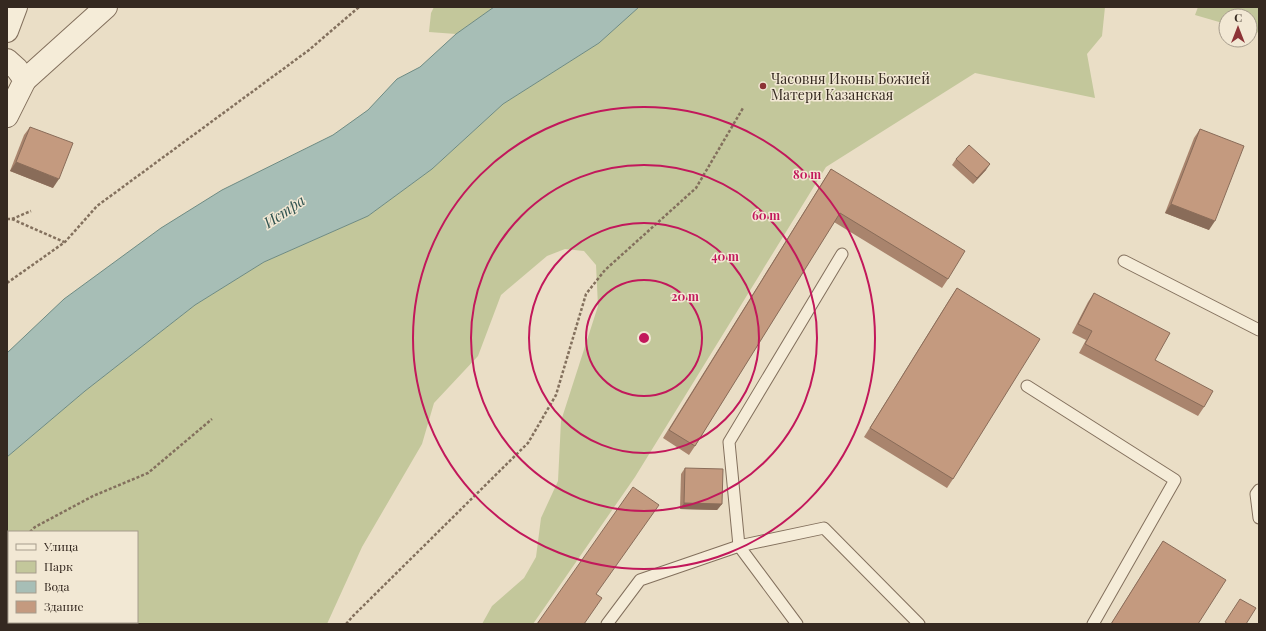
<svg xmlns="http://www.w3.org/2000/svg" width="1266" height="631" font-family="'Playfair Display',serif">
	<rect width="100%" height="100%" fill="#eadec6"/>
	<g fill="#c3c79b" fill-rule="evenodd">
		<polygon points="434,7 494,7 456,34 429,32 431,13"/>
		<path d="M639 7H1105L1102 36 1087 54 1095 98 975 73 826 167 635 477 533 624H482L492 606 524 578 536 557 541 518 558 481 561 421 598 306 596 265 584 251 565 249 547 256 501 295 478 356 434 403 422 444 362 547 327 624H7V457L85 391 195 305 264 262 368 216 432 169 503 104 599 43ZM9 532H137V622H9Z"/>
		<polygon points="1198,7 1259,7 1259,33 1250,30 1250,16 1226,16 1226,24 1195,15"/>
	</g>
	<polygon fill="#a7beb6" stroke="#6e8b83" points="494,7 639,7 599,43 503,104 432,169 368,216 264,262 195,305 85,391 7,457 7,353 64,299 161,228 222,190 333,135 368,110 397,79 420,67 456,34"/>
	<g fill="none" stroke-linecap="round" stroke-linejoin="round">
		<g stroke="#83705d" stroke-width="13">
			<g id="service">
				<polyline points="842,254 729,442 739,546 824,528 919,624"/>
				<polyline points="1124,261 1259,330"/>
				<polyline points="1027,386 1175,480 1093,624"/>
				<polyline points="1259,490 1256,494 1259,518"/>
				<polyline points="607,624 640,580 739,546 797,624"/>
			</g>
		</g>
		<g stroke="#83705d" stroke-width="24">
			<g id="minor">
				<polyline points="7,31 16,7"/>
				<polyline points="7,60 17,69 25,80 7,116"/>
				<polyline points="25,80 106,7"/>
			</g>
		</g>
		<g stroke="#83705d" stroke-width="2.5" stroke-dasharray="3 2" stroke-linecap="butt">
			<polyline points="7,219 12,219 31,211"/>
			<polyline points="12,219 64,242"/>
			<polyline points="7,283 65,242 97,206 309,50 359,7"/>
			<polyline points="30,532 35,527 93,496 148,473 212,419"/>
			<polyline points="7,554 9,552"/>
			<polyline points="346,624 353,616 528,443 556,395 586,294 605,270 696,188 743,108"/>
		</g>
		<use href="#service" stroke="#f5ecd8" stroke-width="11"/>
		<use href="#minor" stroke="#f5ecd8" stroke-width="22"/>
	</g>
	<g fill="#a9846d">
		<polygon points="30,127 53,188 10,171 24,135"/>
		<polygon points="1200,129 1209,230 1165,213 1194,138"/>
		<polygon points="956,159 986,170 973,184 952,165"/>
		<polygon points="831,169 948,279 942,288 834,222 695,446 689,455 663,438 825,178"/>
		<polygon points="957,288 953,479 947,488 864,437 951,297"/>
		<polygon points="1094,293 1155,360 1204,407 1198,416 1079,353 1086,340 1072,333 1088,302"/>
		<polygon points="685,468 722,504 717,510 680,509 681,474"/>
		<polygon points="1163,541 1198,624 1111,624 1157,550"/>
	</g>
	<g fill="#896c59">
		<polygon points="16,162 59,179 53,188 10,171"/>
		<polygon points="990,164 986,170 973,184 977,178"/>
		<polygon points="1171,204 1215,221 1209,230 1165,213"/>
		<polygon points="684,503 722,504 717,510 680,509"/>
	</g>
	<g fill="#c49a7f" stroke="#896c59">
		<polygon points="30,127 73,143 59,179 16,162"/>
		<polygon points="1200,129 1244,146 1215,221 1171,204"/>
		<polygon points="969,145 990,164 977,178 956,159"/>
		<polygon points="831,169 965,251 948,279 840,213 695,446 669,430"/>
		<polygon points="957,288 1040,339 953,479 870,428"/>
		<polygon points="1094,293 1170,333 1155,360 1213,391 1204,407 1085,344 1092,331 1078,324"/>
		<polygon points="685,468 723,469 722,504 684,503"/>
		<polygon points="633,487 659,505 596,594 602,598 584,624 537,624"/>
		<polygon points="1163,541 1226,580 1198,624 1111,624"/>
		<polygon points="1240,599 1256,608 1246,624 1228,624 1225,622"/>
	</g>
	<g fill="none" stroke="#c2185b" stroke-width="2">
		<circle cx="644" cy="338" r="58"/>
		<circle cx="644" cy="338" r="115"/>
		<circle cx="644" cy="338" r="173"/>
		<circle cx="644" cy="338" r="231"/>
	</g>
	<circle fill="#8c3336" stroke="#f2e8d4" stroke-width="1.5" cx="763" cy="86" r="4"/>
	<g text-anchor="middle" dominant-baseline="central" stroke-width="3" stroke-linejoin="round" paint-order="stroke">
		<g font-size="14" fill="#352920" stroke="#f2e8d4" text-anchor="start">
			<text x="771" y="78">Часовня Иконы Божией<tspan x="771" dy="16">Матери Казанская</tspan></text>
		</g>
		<g font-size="15" font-style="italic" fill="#305350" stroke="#f2e8d4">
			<text transform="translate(284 211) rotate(-34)">Истра</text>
		</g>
	</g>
	<circle cx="644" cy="338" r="6" fill="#c2185b" stroke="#f2e8d4" stroke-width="2"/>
	<g font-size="12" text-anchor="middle" font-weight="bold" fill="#c2185b" stroke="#f2e8d4" stroke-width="3" stroke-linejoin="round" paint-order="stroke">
		<text x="807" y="179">80 m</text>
		<text x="766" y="220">60 m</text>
		<text x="725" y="261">40 m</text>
		<text x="685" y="301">20 m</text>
	</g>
	<rect width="1266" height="631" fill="none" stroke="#352920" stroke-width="16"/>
	<rect x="8" y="531" width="130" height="92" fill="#f2e8d4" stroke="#a69c8c"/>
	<rect x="16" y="544" width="20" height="6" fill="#f5ecd8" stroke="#a69c8c"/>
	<text x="44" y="551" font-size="12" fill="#352920">Улица</text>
	<rect x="16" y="561" width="20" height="12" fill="#c3c79b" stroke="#a69c8c"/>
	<text x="44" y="571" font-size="12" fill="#352920">Парк</text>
	<rect x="16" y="581" width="20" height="12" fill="#a7beb6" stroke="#a69c8c"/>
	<text x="44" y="591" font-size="12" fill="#352920">Вода</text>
	<rect x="16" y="601" width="20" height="12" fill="#c49a7f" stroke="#a69c8c"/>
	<text x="44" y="611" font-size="12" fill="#352920">Здание</text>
	<g transform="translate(1238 28)"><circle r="19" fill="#f2e8d4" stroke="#a69c8c"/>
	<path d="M0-3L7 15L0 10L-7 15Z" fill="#8c3336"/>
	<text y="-6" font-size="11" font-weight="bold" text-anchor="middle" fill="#352920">С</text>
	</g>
</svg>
